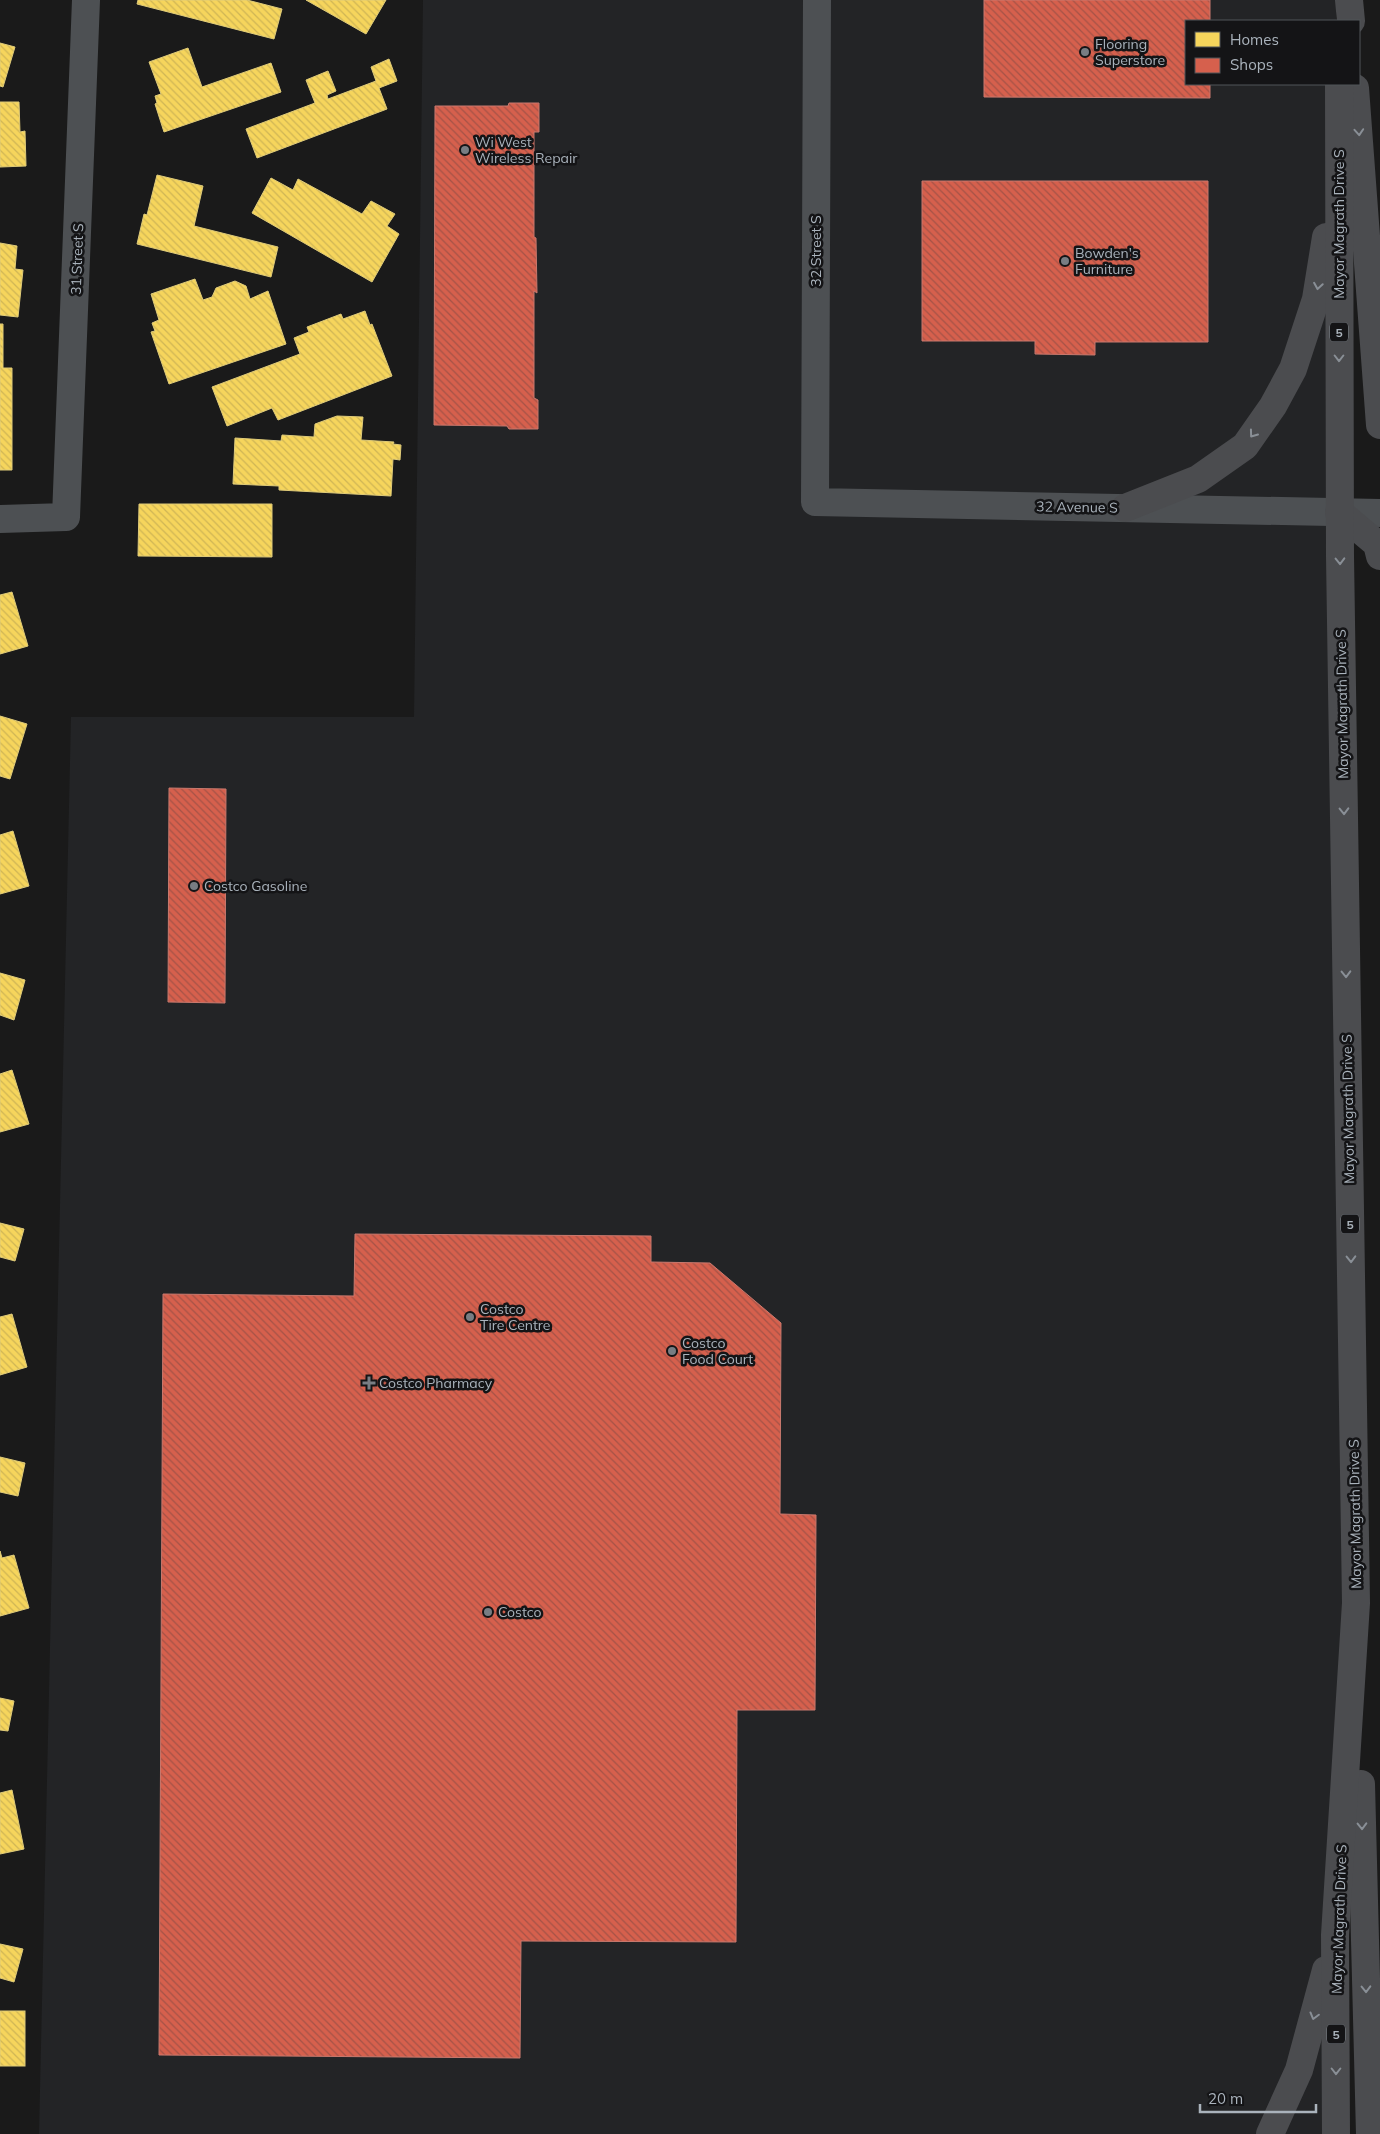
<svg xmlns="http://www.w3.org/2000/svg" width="1380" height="2134" font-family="Mulish,sans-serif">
	<defs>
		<pattern id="homes-back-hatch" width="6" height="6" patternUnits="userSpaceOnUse" patternTransform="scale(1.25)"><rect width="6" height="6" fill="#f6d55c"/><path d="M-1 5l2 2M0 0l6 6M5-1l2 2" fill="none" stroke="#cfb555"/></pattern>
		<pattern id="shops-back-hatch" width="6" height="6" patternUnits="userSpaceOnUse" patternTransform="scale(1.25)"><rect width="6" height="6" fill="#d6604d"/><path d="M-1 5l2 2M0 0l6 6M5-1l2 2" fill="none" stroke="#a55347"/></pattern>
	</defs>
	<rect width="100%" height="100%" fill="#1a1a1a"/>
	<polygon fill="#232426" points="423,0 1336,0 1336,21 1186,21 1186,84 1336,84 1356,1603 1336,2134 39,2134 71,717 414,717"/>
	<g fill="url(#homes-back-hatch)" stroke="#dfcb79">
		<polygon points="138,0 247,0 282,9 274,39 137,4"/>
		<polygon points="306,0 386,0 366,34"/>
		<polygon points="0,43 15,47 3,87 0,86"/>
		<polygon points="188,48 202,87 271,63 281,92 164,132 155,104 157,103 155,96 161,94 149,62"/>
		<polygon points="389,59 397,81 379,88 387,109 257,158 246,129 315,103 306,80 328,71 336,91 327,95 328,99 376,81 371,67"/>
		<polygon points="0,102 19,102 20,132 25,131 26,166 0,167"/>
		<polygon points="157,175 203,186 194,226 278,247 271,277 137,244 144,214 147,215"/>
		<polygon points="271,178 293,190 298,179 362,214 371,201 395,214 387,226 399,234 372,282 252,213"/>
		<polygon points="0,243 17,246 15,269 23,270 18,317 0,315"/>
		<polygon points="195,279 203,300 212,297 216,288 235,281 246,286 250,299 268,291 286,344 169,384 151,332 155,331 152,323 159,320 151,294"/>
		<polygon points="365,311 370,325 372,324 392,376 278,420 272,408 227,426 212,387 300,354 294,338 309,332 307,327 341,314 343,319"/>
		<polygon points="0,324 3,324 3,368 12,368 12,470 0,470"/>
		<polygon points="337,416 363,417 361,440 394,442 393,444 401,445 400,460 393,459 391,496 279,490 279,486 233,484 235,438 281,441 282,435 314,437 315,424"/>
		<polygon points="139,504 272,504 272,557 138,556"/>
		<polygon points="12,592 28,646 0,654 0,595"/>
		<polygon points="0,716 27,724 10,779 0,776"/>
		<polygon points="13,831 29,886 0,894 0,835"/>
		<polygon points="0,973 25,980 14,1020 0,1015"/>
		<polygon points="12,1070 29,1124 0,1132 0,1074"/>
		<polygon points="0,1223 24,1229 15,1261 0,1257"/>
		<polygon points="12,1314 27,1367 0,1375 0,1317"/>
		<polygon points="0,1457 25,1463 18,1496 0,1492"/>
		<polygon points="0,1551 2,1558 14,1555 29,1608 0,1616"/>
		<polygon points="0,1698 14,1701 8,1731 0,1730"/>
		<polygon points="12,1790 24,1849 0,1854 0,1793"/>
		<polygon points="0,1944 23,1949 14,1982 0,1978"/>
		<rect x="0" y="2011" width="25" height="55"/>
	</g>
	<g fill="url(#shops-back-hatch)" stroke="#c9796e">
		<polygon points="984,0 1210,0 1210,21 1186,21 1186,84 1210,84 1210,98 984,97"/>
		<polygon points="509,103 539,103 539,132 534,132 534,237 536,238 537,293 534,291 534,398 538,400 538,429 509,429 507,426 434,425 435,106 508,106"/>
		<polygon points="922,181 1208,181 1208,342 1095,342 1095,355 1035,354 1035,341 922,341"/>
		<polygon points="169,788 226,789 225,1003 168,1002"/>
		<polygon points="355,1234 651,1236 651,1262 710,1263 781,1323 780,1514 816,1515 815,1710 737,1710 736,1942 521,1941 520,2058 159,2055 163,1294 354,1296"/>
	</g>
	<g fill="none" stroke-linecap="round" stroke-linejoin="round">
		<g stroke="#4d5053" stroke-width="28">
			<polyline points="817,0 815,502 1380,513"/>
			<polyline points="0,519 66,517 86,0"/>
		</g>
		<g stroke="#4b4c4f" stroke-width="28">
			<polyline points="1349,0 1351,21"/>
			<polyline points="1355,88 1380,425"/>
			<polyline points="1125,508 1198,479 1245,446 1273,406 1293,369 1316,299 1326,237"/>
			<polyline points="1339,512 1377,544 1380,556"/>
			<polyline points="1361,1784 1370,2134"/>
			<polyline points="1270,2134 1299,2070 1326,1970"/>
			<polyline points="1336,2134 1335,1935 1356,1603 1340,556 1339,84"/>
		</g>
	</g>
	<defs><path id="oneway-chevron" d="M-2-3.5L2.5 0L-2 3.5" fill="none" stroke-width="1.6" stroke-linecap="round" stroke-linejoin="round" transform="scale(1.25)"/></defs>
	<g stroke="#898f96">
		<use href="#oneway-chevron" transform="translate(1359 132) rotate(86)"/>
		<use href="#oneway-chevron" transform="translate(1318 286) rotate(99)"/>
		<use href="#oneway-chevron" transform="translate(1339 358) rotate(90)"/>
		<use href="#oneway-chevron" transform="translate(1253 434) rotate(126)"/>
		<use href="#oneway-chevron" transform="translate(1340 561) rotate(89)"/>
		<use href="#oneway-chevron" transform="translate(1344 811) rotate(89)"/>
		<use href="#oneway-chevron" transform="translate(1346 974) rotate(89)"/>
		<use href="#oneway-chevron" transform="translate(1351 1259) rotate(89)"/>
		<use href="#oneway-chevron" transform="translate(1362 1826) rotate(89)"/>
		<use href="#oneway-chevron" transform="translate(1366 1989) rotate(89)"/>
		<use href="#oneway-chevron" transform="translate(1314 2016) rotate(105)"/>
		<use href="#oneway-chevron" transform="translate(1336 2071) rotate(90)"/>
	</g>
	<g fill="#787d83" stroke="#141416" stroke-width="2">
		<circle cx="1085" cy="52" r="5"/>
		<circle cx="465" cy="150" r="5"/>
		<circle cx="1065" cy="261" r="5"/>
		<circle cx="194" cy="886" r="5"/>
		<circle cx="470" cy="1317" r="5"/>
		<circle cx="672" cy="1351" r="5"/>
		<path d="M366.5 1375.5h5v5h5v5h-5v5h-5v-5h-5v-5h5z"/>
		<circle cx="488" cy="1612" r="5"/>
	</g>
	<g text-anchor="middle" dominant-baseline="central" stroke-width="5" stroke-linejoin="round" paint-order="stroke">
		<g fill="#141416" stroke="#7d838a" stroke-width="1">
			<rect x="1330" y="322.5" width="18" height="19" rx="4"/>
			<rect x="1341" y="1214.5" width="18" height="19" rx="4"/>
			<rect x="1327" y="2024.5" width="18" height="19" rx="4"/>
		</g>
		<g font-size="12" font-weight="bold" fill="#aab3bc">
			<text x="1339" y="332">5</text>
			<text x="1350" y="1224">5</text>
			<text x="1336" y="2034">5</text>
		</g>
		<g font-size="14" fill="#aab3bc" stroke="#141416" text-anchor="start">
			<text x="1095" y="44">Flooring<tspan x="1095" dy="16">Superstore</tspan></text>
			<text x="475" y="142">Wi West<tspan x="475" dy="16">Wireless Repair</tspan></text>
			<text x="1075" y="253">Bowden's<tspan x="1075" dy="16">Furniture</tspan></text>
			<text x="204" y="886">Costco Gasoline</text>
			<text x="480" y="1309">Costco<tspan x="480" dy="16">Tire Centre</tspan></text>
			<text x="682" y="1343">Costco<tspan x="682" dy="16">Food Court</tspan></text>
			<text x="379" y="1383">Costco Pharmacy</text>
			<text x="498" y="1612">Costco</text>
		</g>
		<g font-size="14" fill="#aab3bc" stroke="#141416">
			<text transform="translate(1339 224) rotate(-90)">Mayor Magrath Drive S</text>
			<text transform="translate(816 251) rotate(-90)">32 Street S</text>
			<text transform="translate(77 259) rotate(-88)">31 Street S</text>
			<text transform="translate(1077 507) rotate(1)">32 Avenue S</text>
			<text transform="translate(1342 704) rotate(-91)">Mayor Magrath Drive S</text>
			<text transform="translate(1348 1109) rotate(-91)">Mayor Magrath Drive S</text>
			<text transform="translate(1355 1514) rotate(-91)">Mayor Magrath Drive S</text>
			<text transform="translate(1339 1919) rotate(-88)">Mayor Magrath Drive S</text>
		</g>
	</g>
	<rect x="1185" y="20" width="175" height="65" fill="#141416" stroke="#505458"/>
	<rect x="1195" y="32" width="25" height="15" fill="#f6d55c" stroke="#505458"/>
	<text x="1230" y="45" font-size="15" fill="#aab3bc">Homes</text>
	<rect x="1195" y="58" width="25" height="15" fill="#d6604d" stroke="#505458"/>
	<text x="1230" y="70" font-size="15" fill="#aab3bc">Shops</text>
	<path d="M1200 2104v8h116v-8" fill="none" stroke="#aab3bc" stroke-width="2.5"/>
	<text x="1208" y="2104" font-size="15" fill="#aab3bc" stroke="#141416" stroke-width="4" paint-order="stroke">20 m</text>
</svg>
